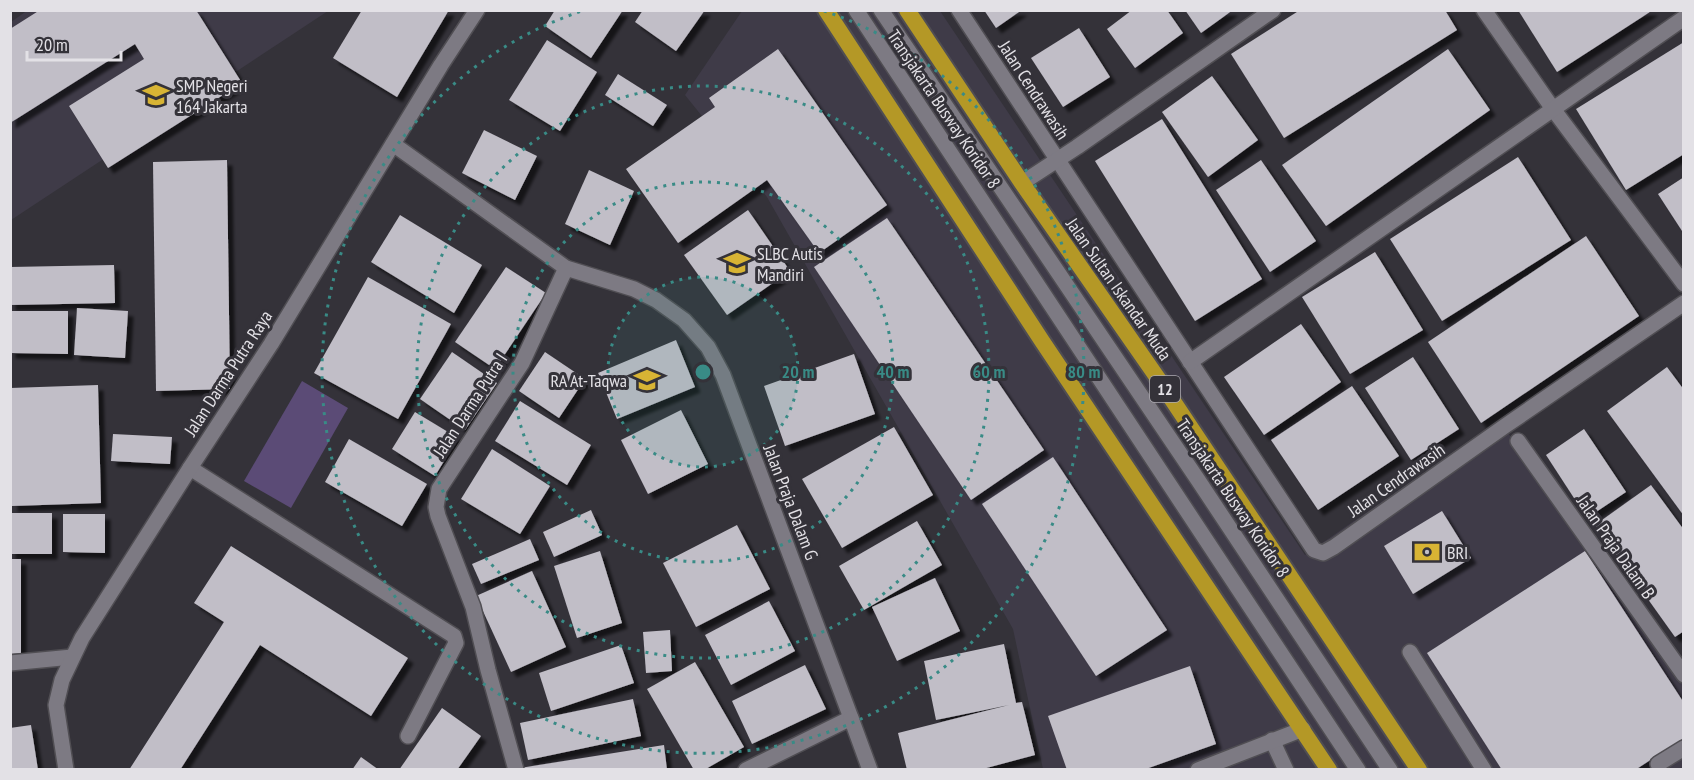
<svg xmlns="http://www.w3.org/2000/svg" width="1694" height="780" font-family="'PT Sans Narrow',sans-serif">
	<defs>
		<filter id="shadow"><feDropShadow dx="5.5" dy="5.5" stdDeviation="1.5" flood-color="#0009"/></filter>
	</defs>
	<rect width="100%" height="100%" fill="#343239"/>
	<g fill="#3f3b48">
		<polygon points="28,10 328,11 11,220 11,22"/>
		<polygon points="742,11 940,11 1305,555 1499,420 1683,684 1683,769 1043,769 1013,629 767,197 685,95"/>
	</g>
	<polygon fill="#5b4b76" points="302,381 348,408 291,508 244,481"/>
	<g fill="#c1bec7" filter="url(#shadow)">
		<polygon points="40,10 196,10 242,83 108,168 69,106 144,59 135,44 10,123 10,29"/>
		<polygon points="362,10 449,10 397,97 333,58"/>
		<polygon points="555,10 623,10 591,58 545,26"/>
		<polygon points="643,10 705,10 676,51 635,22"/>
		<polygon points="984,10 1022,10 996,28"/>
		<polygon points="1132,10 1167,10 1183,33 1135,68 1107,29"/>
		<polygon points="1185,10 1233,10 1201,33"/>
		<polygon points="1300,10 1445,10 1457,30 1284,138 1231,54"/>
		<polygon points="1518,10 1653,10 1557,72"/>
		<polygon points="1079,28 1110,77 1063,107 1031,58"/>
		<polygon points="547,40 597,72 560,131 509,100"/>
		<polygon points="1684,42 1684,154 1626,190 1576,109"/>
		<polygon points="778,49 887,205 819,253 767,180 678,243 626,169 715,107 709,98"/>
		<polygon points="1448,49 1490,110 1326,226 1282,165"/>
		<polygon points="618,74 667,105 653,126 605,95"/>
		<polygon points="1212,76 1258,140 1208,177 1162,112"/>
		<polygon points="1162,119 1262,279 1195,321 1095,161"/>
		<polygon points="484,130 537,156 515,200 462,173"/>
		<polygon points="1518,157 1571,240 1442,321 1390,239"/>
		<polygon points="227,160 230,389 156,391 153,162"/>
		<polygon points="1261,160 1316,241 1270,272 1216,190"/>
		<polygon points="589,170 634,191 610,245 565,224"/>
		<polygon points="1684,177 1684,234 1658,194"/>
		<polygon points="748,210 790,271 727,315 684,255"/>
		<polygon points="400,215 482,265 454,313 371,262"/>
		<polygon points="887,218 1044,450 971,500 814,267"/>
		<polygon points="1586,236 1639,316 1481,423 1428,342"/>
		<polygon points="1375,252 1423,330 1350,374 1302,297"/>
		<polygon points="114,265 115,303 10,305 10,267"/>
		<polygon points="506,267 546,293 495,369 455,342"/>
		<polygon points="368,277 451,324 398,419 314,373"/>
		<polygon points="77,308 128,311 125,358 74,355"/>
		<polygon points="10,311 68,311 68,354 10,353"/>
		<polygon points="1301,324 1341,382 1264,435 1224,377"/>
		<polygon points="676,340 695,387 617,419 598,373"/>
		<polygon points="452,352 497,383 465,430 420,399"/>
		<polygon points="545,352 585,379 559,418 519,391"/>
		<polygon points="854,354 875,414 785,446 764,386"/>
		<polygon points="1413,357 1459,429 1411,460 1365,388"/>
		<polygon points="1667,367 1684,390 1684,516 1607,411"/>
		<polygon points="98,385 101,503 12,506 10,388"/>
		<polygon points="1352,386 1399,456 1318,510 1271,440"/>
		<polygon points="520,401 591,445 567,485 495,441"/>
		<polygon points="681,410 708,464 648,494 621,440"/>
		<polygon points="415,412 458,438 435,476 392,449"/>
		<polygon points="894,427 933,495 842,548 802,479"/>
		<polygon points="1584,429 1626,492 1587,518 1546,455"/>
		<polygon points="113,434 172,437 170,464 111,461"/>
		<polygon points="349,439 427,484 402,526 325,482"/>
		<polygon points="492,449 550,486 520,534 461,499"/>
		<polygon points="1053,457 1167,630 1096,676 982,504"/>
		<polygon points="1651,485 1684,530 1684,631 1675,637 1595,525"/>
		<polygon points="591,510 602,535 554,557 543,532"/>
		<polygon points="1442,511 1471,558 1413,594 1384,546"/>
		<rect x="10" y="513" width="42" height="41"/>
		<polygon points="63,514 105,514 105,553 63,552"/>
		<polygon points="917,521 942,565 864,610 839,566"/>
		<polygon points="737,525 770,589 696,627 663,563"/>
		<polygon points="530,539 539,560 481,584 472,564"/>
		<polygon points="231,546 408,658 371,716 260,645 180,770 129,770 224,622 194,603"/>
		<polygon points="600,551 622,623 577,638 554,566"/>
		<polygon points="1585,551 1684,703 1684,738 1635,770 1502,770 1427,653"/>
		<polygon points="10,559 21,559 21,653 10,654"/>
		<polygon points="532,571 566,647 511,672 476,596"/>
		<polygon points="935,578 960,631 897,661 872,607"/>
		<polygon points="769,601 795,651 731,685 705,635"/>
		<polygon points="670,630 672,671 646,673 643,632"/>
		<polygon points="1004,644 1016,703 1022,702 1035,755 979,770 907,770 898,733 1009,705 936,720 924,661"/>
		<polygon points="621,645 634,683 551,711 539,673"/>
		<polygon points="695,662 744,747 704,770 694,770 647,689"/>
		<polygon points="805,665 826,709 752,744 732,701"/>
		<polygon points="1190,666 1216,744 1143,770 1067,770 1048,716"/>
		<polygon points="633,699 641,736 528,760 520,723"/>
		<polygon points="442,708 481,736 457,770 399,770"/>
		<polygon points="31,725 38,770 10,770 10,728"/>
		<polygon points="664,745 667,770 520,770 520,768"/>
		<polygon points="361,757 379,770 352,770"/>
	</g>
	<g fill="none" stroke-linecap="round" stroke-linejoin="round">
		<g stroke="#504e53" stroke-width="18">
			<g id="service">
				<polyline points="856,10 1358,770"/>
				<polyline points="881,10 1198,480 1390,770"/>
				<polyline points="190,468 454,636 456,643 408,736"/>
				<polyline points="1410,652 1484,770"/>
				<polyline points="1272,740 1286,770"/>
				<polyline points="1198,770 1303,729"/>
			</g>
		</g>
		<g stroke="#504e53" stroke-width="18">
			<g id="minor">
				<polyline points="959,10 1314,550 1323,553 1334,547 1505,426 1684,303"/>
				<polyline points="1484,10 1553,109 1684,284"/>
				<polyline points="393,144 566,268 634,289 656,300 684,320 708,347 723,375 851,718 746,770"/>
				<polyline points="1022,183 1077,147 1273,10"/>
				<polyline points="1190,362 1684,18"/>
				<polyline points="1518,441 1684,675"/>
				<polyline points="10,663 72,657"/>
				<polyline points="851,718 870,770"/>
				<polyline points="1658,764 1684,748"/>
				<polyline points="516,770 488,670 473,607 438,516 436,507 439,489 522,363 566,268"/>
			</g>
		</g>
		<g stroke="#504e53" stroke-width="18">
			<polyline id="tertiary" points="66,770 56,705 62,680 82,638 190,468 271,344 441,65 477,10"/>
		</g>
		<g stroke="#504e53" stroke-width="20">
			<g id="trunk">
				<polyline points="826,10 1042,341 1329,770"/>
				<polyline points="907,10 1022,183 1159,380 1419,770"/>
			</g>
		</g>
		<use href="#service" stroke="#7d7a83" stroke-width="15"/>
		<use href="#minor" stroke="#7d7a83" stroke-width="15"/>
		<use href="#tertiary" stroke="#7d7a83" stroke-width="15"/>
		<use href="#trunk" stroke="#b49826" stroke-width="16"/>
	</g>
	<circle cx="703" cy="372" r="95" fill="#398b86" fill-opacity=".12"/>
	<g fill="none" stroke="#398b86" stroke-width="3" stroke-dasharray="3 6">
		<circle cx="703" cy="372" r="95"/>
		<circle cx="703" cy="372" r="190"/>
		<circle cx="703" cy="372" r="286"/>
		<path d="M824 11A381 381 0 1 1 582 11"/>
	</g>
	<defs>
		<g id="school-bare" transform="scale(2.07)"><path d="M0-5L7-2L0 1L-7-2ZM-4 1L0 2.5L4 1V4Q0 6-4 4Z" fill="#d8b434" stroke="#343239" stroke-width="2.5" paint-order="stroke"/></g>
		<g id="bank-bare" transform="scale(2.07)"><path d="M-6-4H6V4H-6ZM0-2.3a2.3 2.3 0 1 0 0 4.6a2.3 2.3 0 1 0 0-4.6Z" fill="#d8b434" stroke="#343239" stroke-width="2.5" paint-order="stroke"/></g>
	</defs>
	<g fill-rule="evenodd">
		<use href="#school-bare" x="156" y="95"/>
		<use href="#school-bare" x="737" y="263"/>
		<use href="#school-bare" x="647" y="380"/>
		<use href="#bank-bare" x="1427" y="552"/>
	</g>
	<g text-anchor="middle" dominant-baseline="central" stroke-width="6" stroke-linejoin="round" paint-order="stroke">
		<rect fill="#343239" stroke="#aeacb2" stroke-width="1.5" x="1150" y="376" width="30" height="26" rx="4.5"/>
		<g font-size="16" font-weight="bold" fill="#e3e1e6">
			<text x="1165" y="389">12</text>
		</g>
		<g font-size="18" fill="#e3e1e6" stroke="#343239" text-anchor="start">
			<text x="176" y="85">SMP Negeri<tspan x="176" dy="21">164 Jakarta</tspan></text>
			<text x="757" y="253">SLBC Autis<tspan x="757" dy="21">Mandiri</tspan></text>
			<text x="627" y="380" text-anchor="end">RA At-Taqwa</text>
			<text x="1447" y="552">BRI</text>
		</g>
		<g font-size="18" fill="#e3e1e6" stroke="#343239">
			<text transform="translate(1034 90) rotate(57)">Jalan Cendrawasih</text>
			<text transform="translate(944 109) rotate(56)">Transjakarta Busway Koridor 8</text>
			<text transform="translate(1119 289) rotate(55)">Jalan Sultan Iskandar Muda</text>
			<text transform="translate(228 373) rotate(-57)">Jalan Darma Putra Raya</text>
			<text transform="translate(470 405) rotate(-57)">Jalan Darma Putra I</text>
			<text transform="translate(1396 480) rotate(-35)">Jalan Cendrawasih</text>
			<text transform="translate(1233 498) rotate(56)">Transjakarta Busway Koridor 8</text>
			<text transform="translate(791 502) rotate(69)">Jalan Praja Dalam G</text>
			<text transform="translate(1616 547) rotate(55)">Jalan Praja Dalam B</text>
		</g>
	</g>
	<circle cx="703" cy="372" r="9" fill="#398b86" stroke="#343239" stroke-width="3"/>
	<g font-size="18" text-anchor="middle" font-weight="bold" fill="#398b86" stroke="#343239" stroke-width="6" stroke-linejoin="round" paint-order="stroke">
		<text x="798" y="378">20 m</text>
		<text x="893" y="378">40 m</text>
		<text x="989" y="378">60 m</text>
		<text x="1084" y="378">80 m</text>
	</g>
	<rect width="1694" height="780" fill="none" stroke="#e3e1e6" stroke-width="24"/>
	<path d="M27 51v9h94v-9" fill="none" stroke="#e3e1e6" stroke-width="3"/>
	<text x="36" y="51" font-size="18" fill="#e3e1e6" stroke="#343239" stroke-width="4.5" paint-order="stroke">20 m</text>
</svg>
